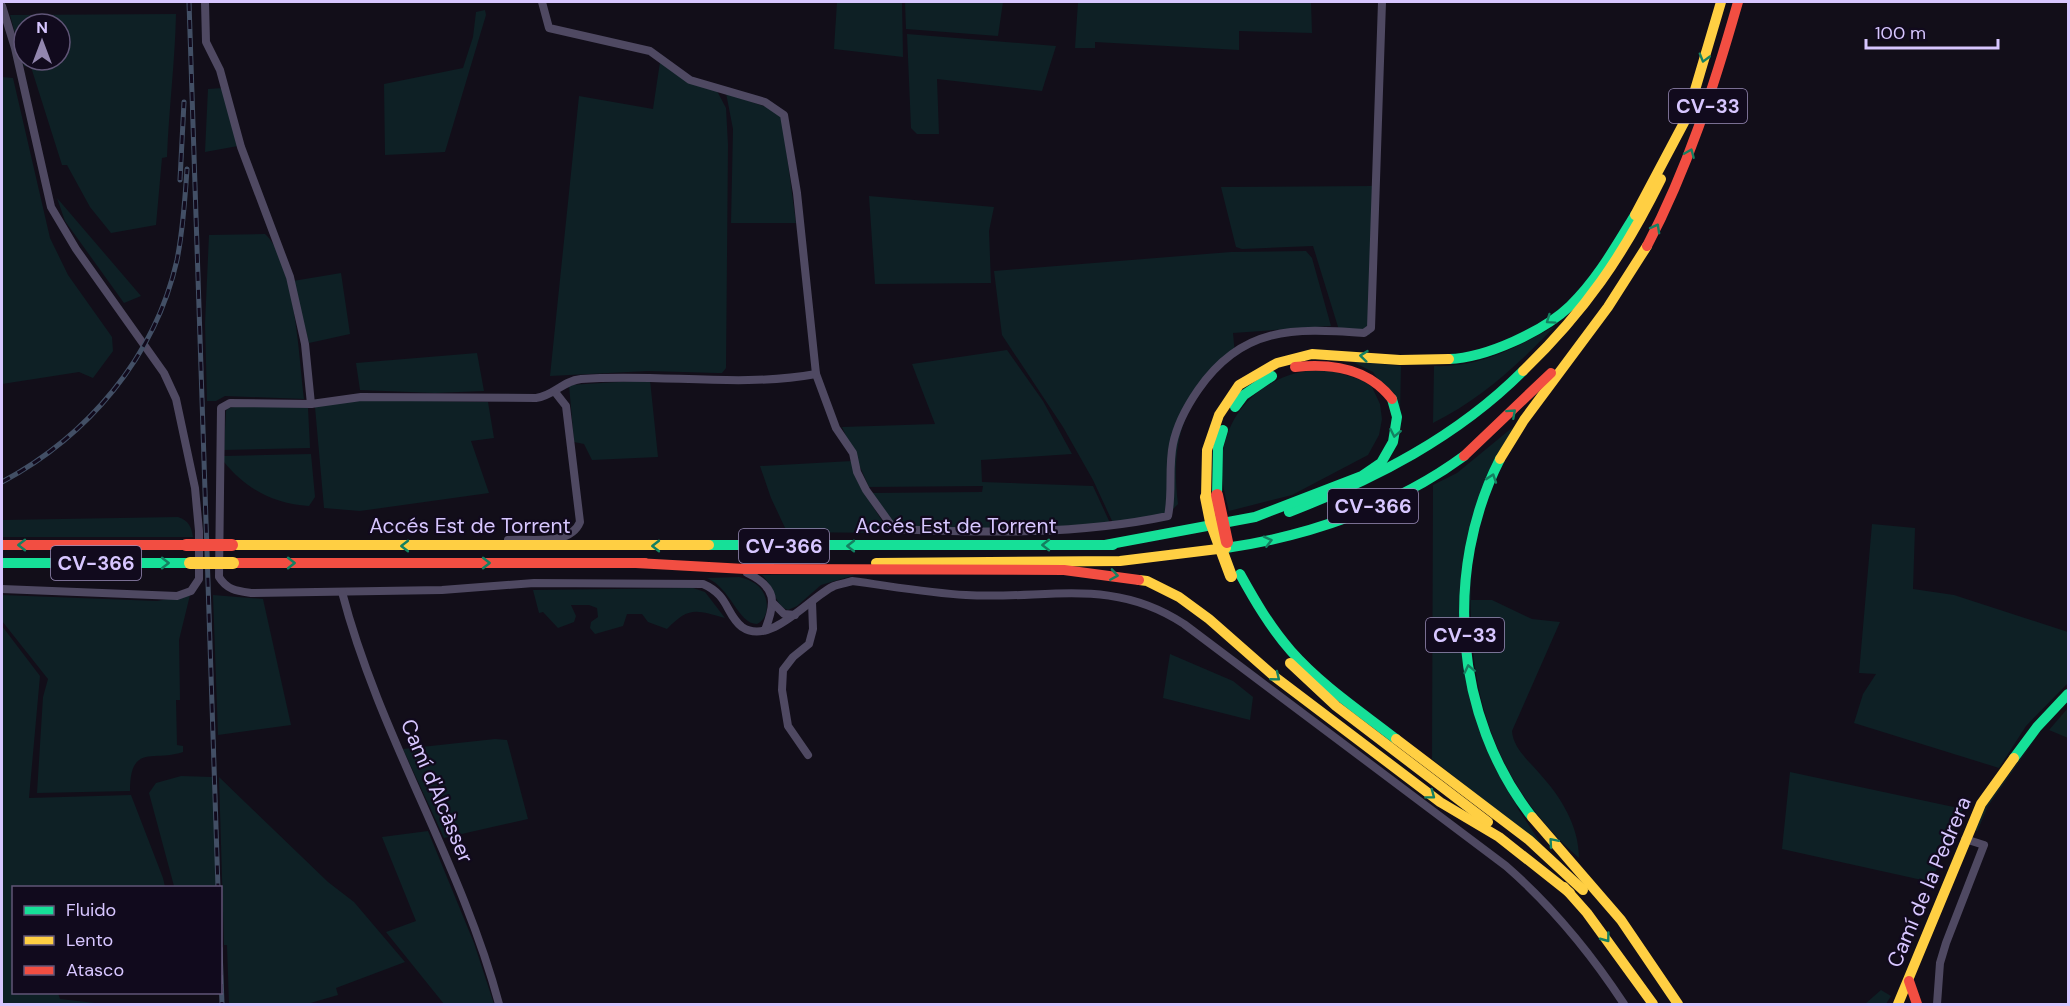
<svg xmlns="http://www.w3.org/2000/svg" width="2070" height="1006" font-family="'DM Sans',sans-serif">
	<rect width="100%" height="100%" fill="#120e19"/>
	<g fill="#0e2025" fill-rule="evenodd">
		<polygon points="837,2 902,2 903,57 834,49"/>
		<polygon points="905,2 1003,2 998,36 906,29"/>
		<polygon points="1078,2 1311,2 1312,33 1239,31 1239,50 1095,42 1095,48 1075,48"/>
		<polygon points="485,10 486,15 445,152 385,155 384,84 463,68 473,37 476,12"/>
		<path d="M176 14C175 62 169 107 167 157L162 158 156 225 111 233 90 207 67 165H62L31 67 24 66 10 15ZM24 24H60V60H24Z"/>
		<polygon points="907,34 1056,46 1042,91 937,79 939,134 917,134 911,128"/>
		<polygon points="660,62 717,91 726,108 728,145 726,368 722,373 717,373 648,371 550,376 579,96 653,109"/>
		<polygon points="2,77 13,78 50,238 68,275 112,337 113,351 93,378 79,372 2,384"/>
		<polygon points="223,88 238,146 205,152 208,89"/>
		<polygon points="726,93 772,109 782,118 796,223 731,223 733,129"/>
		<polygon points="1372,186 1370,335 1339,330 1313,246 1242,249 1236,247 1221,187"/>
		<polygon points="869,196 994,207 989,231 991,283 875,284"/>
		<polygon points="57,198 141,296 124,303 65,221"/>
		<path d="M265 234C295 261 299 359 304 399L225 396 216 401H207L205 324 209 235Z"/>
		<path d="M1306 251 1312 258 1331 326 1233 333 1235 355C1184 397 1170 441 1178 504L1169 513 1113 523 1093 480 1063 427 1002 335 994 271 1231 252Z"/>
		<polygon points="341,273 350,334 309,343 293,281"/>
		<path d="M1555 326C1519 364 1481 399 1433 423L1434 366C1479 368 1518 347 1555 326Z"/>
		<path d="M1007 350 1043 401 1072 454 981 460 982 482 1093 486 1110 523C1039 527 964 536 894 523L872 493 982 492 983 486 869 487 842 427 935 424 912 364Z"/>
		<polygon points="477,353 484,391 435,393 360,390 356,363"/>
		<polygon points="1351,361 1401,366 1400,413 1373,372"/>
		<path d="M1326 369 1362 380 1372 387 1380 404 1382 419 1379 435 1368 455 1292 495 1229 511C1224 492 1219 471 1223 451 1232 399 1276 370 1326 369Z"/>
		<polygon points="650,380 658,457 592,460 584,444 574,442 569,385"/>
		<polygon points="361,400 488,402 494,438 471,441 489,493 360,511 324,508 315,407"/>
		<polygon points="260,403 308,408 310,448 224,450 226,411 228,408"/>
		<polygon points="1513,427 1473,515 1468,691 1518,809 1544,848 1432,759 1433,485 1457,473"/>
		<path d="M311 454 315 497 309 506C274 504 246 489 224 462V456Z"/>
		<polygon points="852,461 870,502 890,533 787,532 771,498 760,466"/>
		<path d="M178 517C189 521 191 526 193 537H2V520Z"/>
		<polygon points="1872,524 1915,528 1913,589 1954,595 2068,632 2068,683 2026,726 1999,768 1854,723 1863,694 1876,674 1859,673"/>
		<path d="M762 575H855L821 585 797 606 788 610C775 606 773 585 762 575Z"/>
		<path d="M739 577C747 579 756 582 761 589 769 599 770 618 757 624 738 624 731 588 707 578Z"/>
		<path d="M693 588 705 592 725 618C696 610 689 606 667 629L648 622 642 614H627L623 626 595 634 590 628 591 622 598 617 597 608 589 605H571L576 616 574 622 558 628 543 612 539 613 533 590Z"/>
		<path d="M2 595 157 601 190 595 179 640 180 700H176L177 745 183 746V752C153 762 130 743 130 791L37 793 43 697 48 679 2 621Z"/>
		<polygon points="213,595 263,599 291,725 218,735"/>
		<path d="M1471 600H1492L1532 619 1560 622 1512 731C1513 748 1529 761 1540 774 1561 797 1579 826 1579 858 1501 790 1469 702 1471 600Z"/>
		<polygon points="2,626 40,676 29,798 131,795 163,878 165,887 14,888 14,992 58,993 60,999 104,1004 2,1004"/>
		<polygon points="1170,654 1233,681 1253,697 1250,720 1163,698"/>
		<polygon points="2068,708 2068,738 2049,730"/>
		<polygon points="2038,735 1988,806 1977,832 1975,828 1987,804"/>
		<polygon points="495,739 507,740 528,819 444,838 403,749"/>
		<polygon points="1790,772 1963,809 1931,882 1782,849"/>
		<polygon points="181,776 212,777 216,887 174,886 149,793 156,783"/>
		<polygon points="219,777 328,882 354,902 405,962 336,988 338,995 307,1004 229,1004 227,945 224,945"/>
		<polygon points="428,831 474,943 494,1004 444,1004 386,932 416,921 382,837"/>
		<polygon points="1881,990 1891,996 1886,1004 1865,1004"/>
	</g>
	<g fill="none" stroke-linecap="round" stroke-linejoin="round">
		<g stroke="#4f4962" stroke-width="8">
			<polyline points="205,2 206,42 220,70 241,147 290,277 305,344 311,404"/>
			<path d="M542 2 549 28 650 51 690 80 765 102 784 115 797 193 816 374 836 428 853 453 857 472 866 490 894 529C985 533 1078 535 1168 516 1173 492 1168 468 1173 444 1177 424 1187 406 1198 390 1242 326 1293 328 1364 333L1371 328 1382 2"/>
			<polyline points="2,6 15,48 51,207 76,249 164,373 176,399 195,488 199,531 199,579 191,591 177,596 2,589"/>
			<path d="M816 374C739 388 659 373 581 379 562 381 554 396 536 398L361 397 311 404 230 403 221 408 219 577C227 590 237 591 251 593L442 590 534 583 703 584C729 595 726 615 742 627 771 647 811 596 834 586 840 584 847 583 852 581 890 586 928 593 966 595 1047 600 1111 576 1184 624L1506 866C1553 907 1590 952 1624 1004"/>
			<path d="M508 540C529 538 570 547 580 522L566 406 555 392"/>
			<path d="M747 573C777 587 776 602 765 630"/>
			<path d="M342 592C379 735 461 862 499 1004"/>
			<polyline points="774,604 784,614 795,615"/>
			<polyline points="808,755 788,726 782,690 783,670 793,657 809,644 813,629 812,602"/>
			<polyline points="1937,1004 1940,963 1946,943 1984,845 1965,839"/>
		</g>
		<g stroke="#16e098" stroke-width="10">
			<path d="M1449 359C1486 358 1544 331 1570 306 1597 280 1616 246 1635 215"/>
			<polyline points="1235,407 1244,395 1272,376"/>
			<path d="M1500 459C1443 571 1454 717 1532 817"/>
			<polyline points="1217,495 1218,447 1223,430"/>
			<path d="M1289 512C1375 479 1457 437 1523 371"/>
			<polyline points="709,545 1113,545"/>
			<polyline points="1105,545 1255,517 1362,476 1381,463 1393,442 1397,417 1392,399"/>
			<path d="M1226 548C1309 536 1396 506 1464 456"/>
			<polyline points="2,563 190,563"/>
			<path d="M1240 574C1255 601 1270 627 1291 651 1321 685 1360 711 1396 739"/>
			<polyline points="2014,758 2037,727 2068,694"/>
		</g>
		<g stroke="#ffcf43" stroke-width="10">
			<polyline points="1635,215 1687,117 1721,2"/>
			<path d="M1523 371C1585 311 1623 256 1661 179"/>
			<polyline points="1500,459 1524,420 1608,307 1647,246"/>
			<polyline points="1206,497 1207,450 1219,415 1239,385 1277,363 1312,354 1400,360 1449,359"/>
			<polyline points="232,545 709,545"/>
			<polyline points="876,563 1120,561 1226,548"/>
			<polyline points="1139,580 1147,581 1179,597 1209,619 1275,677 1440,802 1499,837 1570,893"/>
			<polyline points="1290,663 1336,706 1488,822"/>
			<polyline points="1396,739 1529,840 1583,890"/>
			<polyline points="1532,817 1621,920 1678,1004"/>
			<polyline points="1564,887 1587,913 1653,1004"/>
			<polyline points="1898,1004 1981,804 2014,758"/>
		</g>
		<g stroke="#f24e42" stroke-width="10">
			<path d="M1647 246C1688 168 1714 86 1738 2"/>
			<path d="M1295 367C1332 363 1368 368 1392 399"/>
			<polyline points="1464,456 1551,373"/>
			<polyline points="2,545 186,545"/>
			<polyline points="233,563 645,563"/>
			<polyline points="636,563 745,569 1064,570 1139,580"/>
			<polyline points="1909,981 1917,1004"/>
		</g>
		<g stroke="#424f65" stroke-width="5">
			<g id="rail">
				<polyline points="189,2 218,888"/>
				<polyline points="180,180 184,102"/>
				<path d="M2 482C88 436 155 357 177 260 183 230 185 200 187 169"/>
				<polyline points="220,948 222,1004"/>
			</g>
		</g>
		<use href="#rail" stroke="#110a1d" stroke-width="3" stroke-dasharray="9" stroke-linecap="butt"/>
		<g stroke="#ffcf43" stroke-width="12">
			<polyline points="1206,497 1211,522 1231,576"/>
			<polyline points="190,563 233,563"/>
		</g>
		<g stroke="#f24e42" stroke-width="12">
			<polyline points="1217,495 1227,542"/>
			<polyline points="186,545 232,545"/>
		</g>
	</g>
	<defs><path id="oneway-chevron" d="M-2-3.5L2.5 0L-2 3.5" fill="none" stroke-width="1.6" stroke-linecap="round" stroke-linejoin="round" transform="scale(1.5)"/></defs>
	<g stroke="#148061">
		<use href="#oneway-chevron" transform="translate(1704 58) rotate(106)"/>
		<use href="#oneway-chevron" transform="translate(1690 153) rotate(-67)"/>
		<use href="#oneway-chevron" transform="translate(1656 228) rotate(-61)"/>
		<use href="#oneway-chevron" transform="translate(1550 320) rotate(145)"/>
		<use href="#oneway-chevron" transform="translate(1364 356) rotate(-174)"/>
		<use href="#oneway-chevron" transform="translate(1512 413) rotate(-42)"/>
		<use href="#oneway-chevron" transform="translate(1395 433) rotate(101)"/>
		<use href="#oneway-chevron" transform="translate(1492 478) rotate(-71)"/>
		<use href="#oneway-chevron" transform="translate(1268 541) rotate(-14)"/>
		<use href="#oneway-chevron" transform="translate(22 545) rotate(-180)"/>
		<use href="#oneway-chevron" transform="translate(1046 545) rotate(180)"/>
		<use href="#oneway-chevron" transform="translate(405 546) rotate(-180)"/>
		<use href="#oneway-chevron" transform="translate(656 546) rotate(-180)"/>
		<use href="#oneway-chevron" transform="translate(851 546) rotate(180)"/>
		<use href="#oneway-chevron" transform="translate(165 563)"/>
		<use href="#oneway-chevron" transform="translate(291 563)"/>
		<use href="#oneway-chevron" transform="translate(486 563)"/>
		<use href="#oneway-chevron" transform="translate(1114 575) rotate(9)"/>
		<use href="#oneway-chevron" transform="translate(1469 669) rotate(-102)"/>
		<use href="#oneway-chevron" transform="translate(1276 677) rotate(39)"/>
		<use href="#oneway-chevron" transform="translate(1431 795) rotate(37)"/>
		<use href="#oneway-chevron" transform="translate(1553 842) rotate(-131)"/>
		<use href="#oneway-chevron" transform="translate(1606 938) rotate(53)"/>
	</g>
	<g text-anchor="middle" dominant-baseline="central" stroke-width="4.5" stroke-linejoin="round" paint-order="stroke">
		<g fill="#110a1d" stroke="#9c8ebb" stroke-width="1.5">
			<rect x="1669" y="89" width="78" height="34" rx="4.5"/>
			<rect x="1328" y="489" width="90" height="34" rx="4.5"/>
			<rect x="739" y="529" width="90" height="34" rx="4.5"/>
			<rect x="51" y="546" width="90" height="34" rx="4.5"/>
			<rect x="1426" y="618" width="78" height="34" rx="4.5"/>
		</g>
		<g font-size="20" font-weight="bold" fill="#d7c6ff">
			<text x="1708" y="106">CV-33</text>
			<text x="1373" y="506">CV-366</text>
			<text x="784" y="546">CV-366</text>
			<text x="96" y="563">CV-366</text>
			<text x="1465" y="635">CV-33</text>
		</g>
		<g font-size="21" fill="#d7c6ff" stroke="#110a1d">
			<text x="470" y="526">Accés Est de Torrent</text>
			<text x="956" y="526">Accés Est de Torrent</text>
			<text transform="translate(437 791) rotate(67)">Camí d'Alcàsser</text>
			<text transform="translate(1929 882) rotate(-67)">Camí de la Pedrera</text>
		</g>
	</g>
	<rect width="2070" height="1006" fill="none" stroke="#d7c6ff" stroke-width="6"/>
	<rect x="12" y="886" width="210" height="108" fill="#110a1d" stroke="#605577" stroke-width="1.5"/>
	<rect x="24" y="906" width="30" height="9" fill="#16e098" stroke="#605577" stroke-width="1.5"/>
	<text x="66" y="916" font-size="18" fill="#d7c6ff">Fluido</text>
	<rect x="24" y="936" width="30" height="9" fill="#ffcf43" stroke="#605577" stroke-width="1.5"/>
	<text x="66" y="946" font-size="18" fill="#d7c6ff">Lento</text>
	<rect x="24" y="966" width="30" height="9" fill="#f24e42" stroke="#605577" stroke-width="1.5"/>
	<text x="66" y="976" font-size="18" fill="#d7c6ff">Atasco</text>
	<g transform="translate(42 42)"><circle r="28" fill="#110a1d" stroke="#605577" stroke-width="1.5"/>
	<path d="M0-4.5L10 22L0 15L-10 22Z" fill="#9286ae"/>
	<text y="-9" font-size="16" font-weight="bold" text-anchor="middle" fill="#d7c6ff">N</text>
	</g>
	<path d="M1866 39v9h132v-9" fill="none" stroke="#d7c6ff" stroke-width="3"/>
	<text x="1875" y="39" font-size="18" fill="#d7c6ff" stroke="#110a1d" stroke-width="4.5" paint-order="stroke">100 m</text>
</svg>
